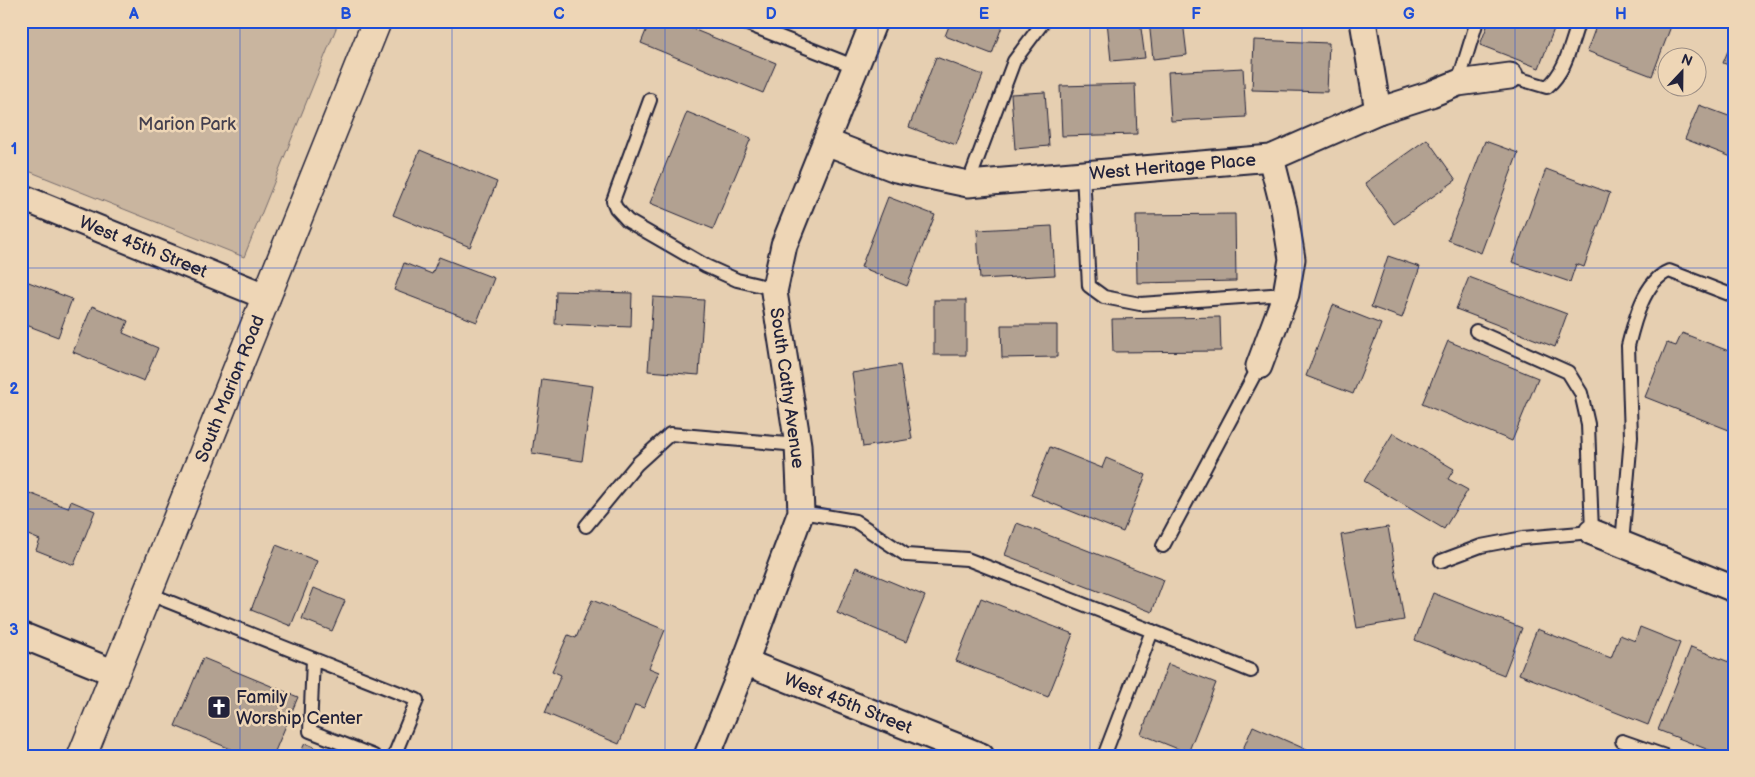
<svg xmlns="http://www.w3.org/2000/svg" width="1755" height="777" font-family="'Balsamiq Sans',sans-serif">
	<rect width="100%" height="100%" fill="#e6cfb1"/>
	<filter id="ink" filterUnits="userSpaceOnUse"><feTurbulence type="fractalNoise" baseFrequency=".02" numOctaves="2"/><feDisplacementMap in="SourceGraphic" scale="10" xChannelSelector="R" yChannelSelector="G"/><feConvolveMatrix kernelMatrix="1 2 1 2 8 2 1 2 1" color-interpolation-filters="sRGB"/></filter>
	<g filter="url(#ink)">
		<polygon fill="#c9b59f" stroke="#766c6d" points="21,21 339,21 244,257 21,168"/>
		<g fill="#b2a191" stroke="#22223b">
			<polygon points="650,21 673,21 776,63 763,93 641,43"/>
			<polygon points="951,21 1004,21 992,54 945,36"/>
			<polygon points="1107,21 1140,21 1145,58 1111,61"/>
			<polygon points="1149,21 1183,21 1187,55 1153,59"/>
			<polygon points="1489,21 1557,21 1539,68 1480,45"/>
			<polygon points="1598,21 1673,21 1652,76 1587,51"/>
			<polygon points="1734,36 1734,67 1723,63"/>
			<polygon points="1254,40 1329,43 1327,92 1252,90"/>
			<polygon points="936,57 983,75 956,145 909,127"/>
			<polygon points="1243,68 1246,117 1171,121 1168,72"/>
			<polygon points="1135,84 1137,134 1062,136 1060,86"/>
			<polygon points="1045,92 1049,146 1015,149 1011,94"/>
			<polygon points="1699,105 1734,118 1734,158 1685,139"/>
			<polygon points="687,112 751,138 713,229 650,203"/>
			<polygon points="1427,139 1456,180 1394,224 1365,183"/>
			<polygon points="1485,141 1518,153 1481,253 1448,240"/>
			<polygon points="420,150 497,182 470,247 393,215"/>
			<polygon points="1546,169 1610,193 1584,267 1576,264 1570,282 1512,262"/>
			<polygon points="888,197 935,215 907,286 861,267"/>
			<polygon points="1235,214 1236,281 1137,283 1136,215"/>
			<polygon points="1052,226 1055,275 980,279 977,230"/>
			<polygon points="1388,256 1420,267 1402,318 1371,307"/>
			<polygon points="439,257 494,278 477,322 394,290 404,263 432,274"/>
			<polygon points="1469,277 1567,314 1555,347 1456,309"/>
			<polygon points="21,279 72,299 58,337 21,323"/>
			<polygon points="556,291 632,293 631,327 555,324"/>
			<polygon points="653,297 704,300 699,375 648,371"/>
			<rect x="934" y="300" width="32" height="55"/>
			<polygon points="1333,305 1381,324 1353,394 1306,376"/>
			<polygon points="92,306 128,321 123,333 158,348 144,381 73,352"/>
			<polygon points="1220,317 1221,351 1113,352 1112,319"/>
			<polygon points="1001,325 1057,325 1057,357 1002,358"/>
			<polygon points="1682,333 1734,353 1734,432 1645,397 1667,343 1676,346"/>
			<polygon points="1448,341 1538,378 1512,441 1422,404"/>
			<polygon points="900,365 912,439 863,447 852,373"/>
			<polygon points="542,379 593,386 582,461 532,453"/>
			<polygon points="1393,433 1454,469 1448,479 1468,490 1444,529 1364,481"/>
			<polygon points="1050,447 1102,468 1106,458 1146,475 1123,532 1031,495"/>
			<polygon points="24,491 68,508 71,501 95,511 74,565 36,550 40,540 21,532 21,497"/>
			<polygon points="1017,523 1164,580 1152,612 1005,555"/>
			<polygon points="1388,527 1404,620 1357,628 1341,535"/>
			<polygon points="276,545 317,561 291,626 251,610"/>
			<polygon points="856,567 925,596 906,642 837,613"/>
			<polygon points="314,588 345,601 332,631 302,619"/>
			<polygon points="1433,593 1522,628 1504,675 1415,640"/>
			<polygon points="981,598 1073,634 1048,697 956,661"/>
			<polygon points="592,600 665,630 649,668 659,672 644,708 635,705 619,744 545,713 561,675 552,671 568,635 576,638"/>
			<polygon points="1640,627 1680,643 1648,725 1519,674 1537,629 1611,658 1620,635 1635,641"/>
			<polygon points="1691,647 1734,664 1734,756 1724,756 1658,730"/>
			<polygon points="203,658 298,697 273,756 248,756 175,726"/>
			<polygon points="1168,664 1216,683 1188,753 1141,734"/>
			<polygon points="1253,726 1321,756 1240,756"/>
			<polygon points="305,743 335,756 299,756"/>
		</g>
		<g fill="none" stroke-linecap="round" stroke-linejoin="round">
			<g stroke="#22223b" stroke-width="16">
				<g id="lane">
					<polyline points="740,21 856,67"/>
					<path d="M1510 76 1547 87C1566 72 1571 43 1579 21"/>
					<polyline points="1458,83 1477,21"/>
					<polyline points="650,100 613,201 616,208 628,221 706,266 737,280 775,289"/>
					<polyline points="1083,174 1089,286 1104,297 1140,304 1286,294"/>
					<polyline points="968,184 1014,61 1044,21"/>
					<polyline points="801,512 855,521 906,555 967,559 1152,631 1104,756"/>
					<polyline points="586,526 637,464 670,434 798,445"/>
					<path d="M1622 544 1631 437 1628 346C1634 322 1644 281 1669 271L1734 296"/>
					<polyline points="1163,546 1259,366"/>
					<polyline points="1441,561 1481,546 1523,538 1592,532 1588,424 1581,393 1568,372 1476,331"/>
					<polyline points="147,593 417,700 394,756"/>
					<polyline points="1152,631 1251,671"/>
					<polyline points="313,659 310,731 374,756"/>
					<polyline points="1622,741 1665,756"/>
				</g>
			</g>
			<g stroke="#22223b" stroke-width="29">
				<g id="street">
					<polyline points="1363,21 1378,111"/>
					<path id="s1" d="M826 142 896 169 968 184 1271 158 1378 111 1431 94 1458 83 1510 76"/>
					<path id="s2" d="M21 197 267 297"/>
					<polyline points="1259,366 1286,294 1292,259 1284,209 1271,158"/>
					<polyline points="1592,532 1734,589"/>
					<polyline points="21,635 115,673"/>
					<path id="s3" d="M745 662 981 756"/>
					<polyline points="707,756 745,662 801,512 798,445 774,292 784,245 874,21"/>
				</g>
			</g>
			<g stroke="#22223b" stroke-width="31">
				<g id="secondary">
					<path id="s4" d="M82 756 377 21"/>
				</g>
			</g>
			<use href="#lane" stroke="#eed6b6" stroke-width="12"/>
			<use href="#street" stroke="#eed6b6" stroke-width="25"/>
			<use href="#secondary" stroke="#eed6b6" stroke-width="28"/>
		</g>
	</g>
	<path fill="none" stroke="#1d4ed8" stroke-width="1" stroke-opacity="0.55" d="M240 21V756M452 21V756M665 21V756M878 21V756M1090 21V756M1302 21V756M1515 21V756M21 268H1734M21 509H1734"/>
	<defs>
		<g id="church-square" transform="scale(1.25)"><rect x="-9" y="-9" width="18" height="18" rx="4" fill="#22223b" stroke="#eed6b6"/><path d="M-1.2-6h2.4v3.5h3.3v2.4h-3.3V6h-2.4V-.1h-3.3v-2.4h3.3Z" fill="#fff"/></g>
	</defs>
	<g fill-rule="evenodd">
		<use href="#church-square" x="219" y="707"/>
	</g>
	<g text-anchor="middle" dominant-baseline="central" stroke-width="5" stroke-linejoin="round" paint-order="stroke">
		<g font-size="18" fill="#433f4f" stroke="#eed6b6">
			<text x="187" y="124">Marion Park</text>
		</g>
		<g font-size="18" fill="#22223b" stroke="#eed6b6">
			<text stroke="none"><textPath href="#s1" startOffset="354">West Heritage Place</textPath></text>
			<text stroke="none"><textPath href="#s2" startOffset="132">West 45th Street</textPath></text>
			<text transform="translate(787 388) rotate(82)">South Cathy Avenue</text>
			<text stroke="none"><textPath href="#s4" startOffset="396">South Marion Road</textPath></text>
			<text stroke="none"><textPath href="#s3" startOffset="111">West 45th Street</textPath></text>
		</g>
		<g font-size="18" fill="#22223b" stroke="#eed6b6" text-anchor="start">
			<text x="236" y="697">Family<tspan x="236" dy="21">Worship Center</tspan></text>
		</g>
	</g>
	<rect width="1755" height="777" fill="none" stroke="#eed6b6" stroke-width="55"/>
	<g transform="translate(1682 72) rotate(22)"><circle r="24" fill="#eed6b6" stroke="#9c8e85"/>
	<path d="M0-4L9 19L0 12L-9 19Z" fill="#22223b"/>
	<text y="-8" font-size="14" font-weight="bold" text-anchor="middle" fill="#22223b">N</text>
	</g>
	<rect x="28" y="28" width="1700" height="722" fill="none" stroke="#1d4ed8" stroke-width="2"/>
	<g font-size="16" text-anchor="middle" font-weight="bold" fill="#1d4ed8">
		<text x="134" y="19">A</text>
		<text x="346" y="19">B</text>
		<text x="559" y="19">C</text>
		<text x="771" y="19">D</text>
		<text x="984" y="19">E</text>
		<text x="1196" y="19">F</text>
		<text x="1409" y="19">G</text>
		<text x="1621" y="19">H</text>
		<text x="14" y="154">1</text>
		<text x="14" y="394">2</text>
		<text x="14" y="635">3</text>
	</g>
</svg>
